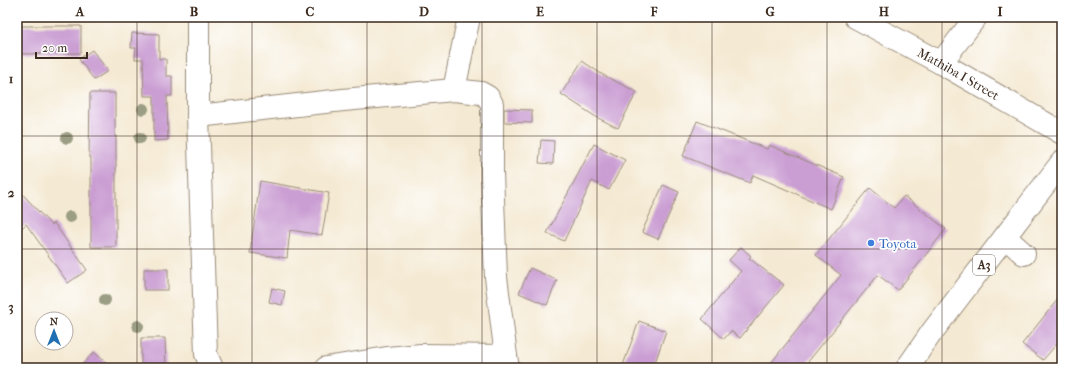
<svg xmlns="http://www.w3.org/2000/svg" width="1079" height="385" font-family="'IM FELL French Canon',serif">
	<rect width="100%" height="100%" fill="#fff"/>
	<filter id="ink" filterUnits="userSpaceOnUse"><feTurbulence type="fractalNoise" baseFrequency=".025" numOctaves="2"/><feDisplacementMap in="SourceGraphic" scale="8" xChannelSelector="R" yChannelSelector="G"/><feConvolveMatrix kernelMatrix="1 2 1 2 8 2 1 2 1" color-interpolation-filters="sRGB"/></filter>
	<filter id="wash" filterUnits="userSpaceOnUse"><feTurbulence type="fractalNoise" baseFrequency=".012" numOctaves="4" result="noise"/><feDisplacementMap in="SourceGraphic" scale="16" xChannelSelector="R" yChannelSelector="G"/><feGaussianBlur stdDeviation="0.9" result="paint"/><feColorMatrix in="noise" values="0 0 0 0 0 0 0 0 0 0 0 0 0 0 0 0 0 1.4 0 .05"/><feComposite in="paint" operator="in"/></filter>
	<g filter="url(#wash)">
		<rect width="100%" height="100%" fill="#f4e9d2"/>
		<g id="blocks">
			<g fill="#ca9ed3">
				<polygon points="17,26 81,26 81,53 17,54"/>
				<polygon points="132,33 159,34 159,59 166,59 166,76 172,76 172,96 167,96 168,140 154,141 154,96 144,96 143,59 135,59 136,48 131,48"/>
				<polygon points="92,50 108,71 94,80 79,59"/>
				<polygon points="582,61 603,75 637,92 618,128 596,117 561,94"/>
				<polygon points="90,93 115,93 115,136 116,136 116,247 91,247 91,157 89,157"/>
				<polygon points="504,109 532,110 532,123 504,122"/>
				<polygon points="697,121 767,149 769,145 844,177 831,209 753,175 750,183 683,156"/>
				<polygon points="541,140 554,141 553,164 539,163"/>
				<polygon points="594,144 625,160 609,190 592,181 564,241 547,233"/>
				<polygon points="260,181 329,193 322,235 290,230 287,258 250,253"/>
				<polygon points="663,185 679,192 658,239 642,232"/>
				<polygon points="17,188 51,225 54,223 87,270 68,283 26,224 17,233"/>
				<polygon points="870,188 894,208 904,196 946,229 898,290 878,275 803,368 767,368 841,275 816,255"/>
				<polygon points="741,247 751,256 749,258 784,285 740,338 731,331 724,339 702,319 741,271 729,260"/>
				<polygon points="530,268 557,280 547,305 519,293"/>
				<rect x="144" y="269" width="24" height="21"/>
				<polygon points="272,288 285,291 282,305 269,302"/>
				<polygon points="1062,294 1062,338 1043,360 1022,344"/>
				<polygon points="639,321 666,331 653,368 622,368"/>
				<polygon points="141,338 165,338 166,368 141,368"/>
				<polygon points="94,352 112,368 79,368"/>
			</g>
		</g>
	</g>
	<g filter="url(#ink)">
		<use href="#blocks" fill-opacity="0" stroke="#988a78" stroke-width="1"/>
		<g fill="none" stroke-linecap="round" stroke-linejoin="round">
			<g stroke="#988a78" stroke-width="24">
				<g id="minor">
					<polyline points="198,17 198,116 206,354 212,368"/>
					<path id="s1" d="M855 17 941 63 1062 133"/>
					<polyline points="941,63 976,17"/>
					<polyline points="454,90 469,17"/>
					<polyline points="198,116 343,100 454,90 481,93 488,97 492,104 492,173 496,277 506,356"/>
					<polyline points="1005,237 1024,254"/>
					<polyline points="326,368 387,358 421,355 506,356 508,368"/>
				</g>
			</g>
			<g stroke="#988a78" stroke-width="24">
				<polyline id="highway" points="907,368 932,332 1062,162"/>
			</g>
			<use href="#minor" stroke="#fff" stroke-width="22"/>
			<use href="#highway" stroke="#fff" stroke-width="22"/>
		</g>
		<g fill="#9b9e84">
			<circle cx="143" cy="109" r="6"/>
			<circle cx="67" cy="138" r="6"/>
			<circle cx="140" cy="138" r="6"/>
			<circle cx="70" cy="217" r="6"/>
			<circle cx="105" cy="300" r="6"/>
			<circle cx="138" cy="326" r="6"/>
		</g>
	</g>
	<path fill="none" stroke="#3b2a1e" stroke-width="1" stroke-opacity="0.55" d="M137 17V368M252 17V368M367 17V368M482 17V368M597 17V368M712 17V368M827 17V368M942 17V368M17 136H1062M17 249H1062"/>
	<circle fill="#3f7fe0" stroke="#fff" stroke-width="1.5" cx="871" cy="243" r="4"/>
	<g text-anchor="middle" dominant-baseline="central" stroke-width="3.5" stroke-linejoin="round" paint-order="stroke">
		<rect fill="#fff" stroke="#766a62" stroke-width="1" x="973" y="255" width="22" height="20" rx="3"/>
		<g font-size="12" font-weight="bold" fill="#3b2a1e">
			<text x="984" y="265">A3</text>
		</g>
		<g font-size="13" fill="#3b2a1e" stroke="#fff">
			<text stroke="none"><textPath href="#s1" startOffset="118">Mathiba I Street</textPath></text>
		</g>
		<g font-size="13" fill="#366cbe" stroke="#fff" text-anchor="start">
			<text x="879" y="243">Toyota</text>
		</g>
	</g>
	<rect width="1079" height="385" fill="none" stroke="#fff" stroke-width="44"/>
	<g transform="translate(54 331)"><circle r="19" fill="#ffffff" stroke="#b1aaa5"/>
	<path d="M0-3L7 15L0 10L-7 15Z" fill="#1f6fb2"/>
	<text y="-6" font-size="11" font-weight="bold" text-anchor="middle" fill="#3b2a1e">N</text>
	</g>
	<path d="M36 52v6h51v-6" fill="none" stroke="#3b2a1e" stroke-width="2"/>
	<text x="42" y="52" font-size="12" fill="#3b2a1e" stroke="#ffffff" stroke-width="3" paint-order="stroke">20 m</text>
	<rect x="22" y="22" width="1035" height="341" fill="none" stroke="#3b2a1e" stroke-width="1.5"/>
	<g font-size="13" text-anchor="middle" font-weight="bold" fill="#3b2a1e">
		<text x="80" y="16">A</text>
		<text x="194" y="16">B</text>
		<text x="310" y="16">C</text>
		<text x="424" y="16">D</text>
		<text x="540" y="16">E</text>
		<text x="654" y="16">F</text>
		<text x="770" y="16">G</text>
		<text x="884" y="16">H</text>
		<text x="1000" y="16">I</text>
		<text x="11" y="83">1</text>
		<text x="11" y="197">2</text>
		<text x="11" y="311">3</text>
	</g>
</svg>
